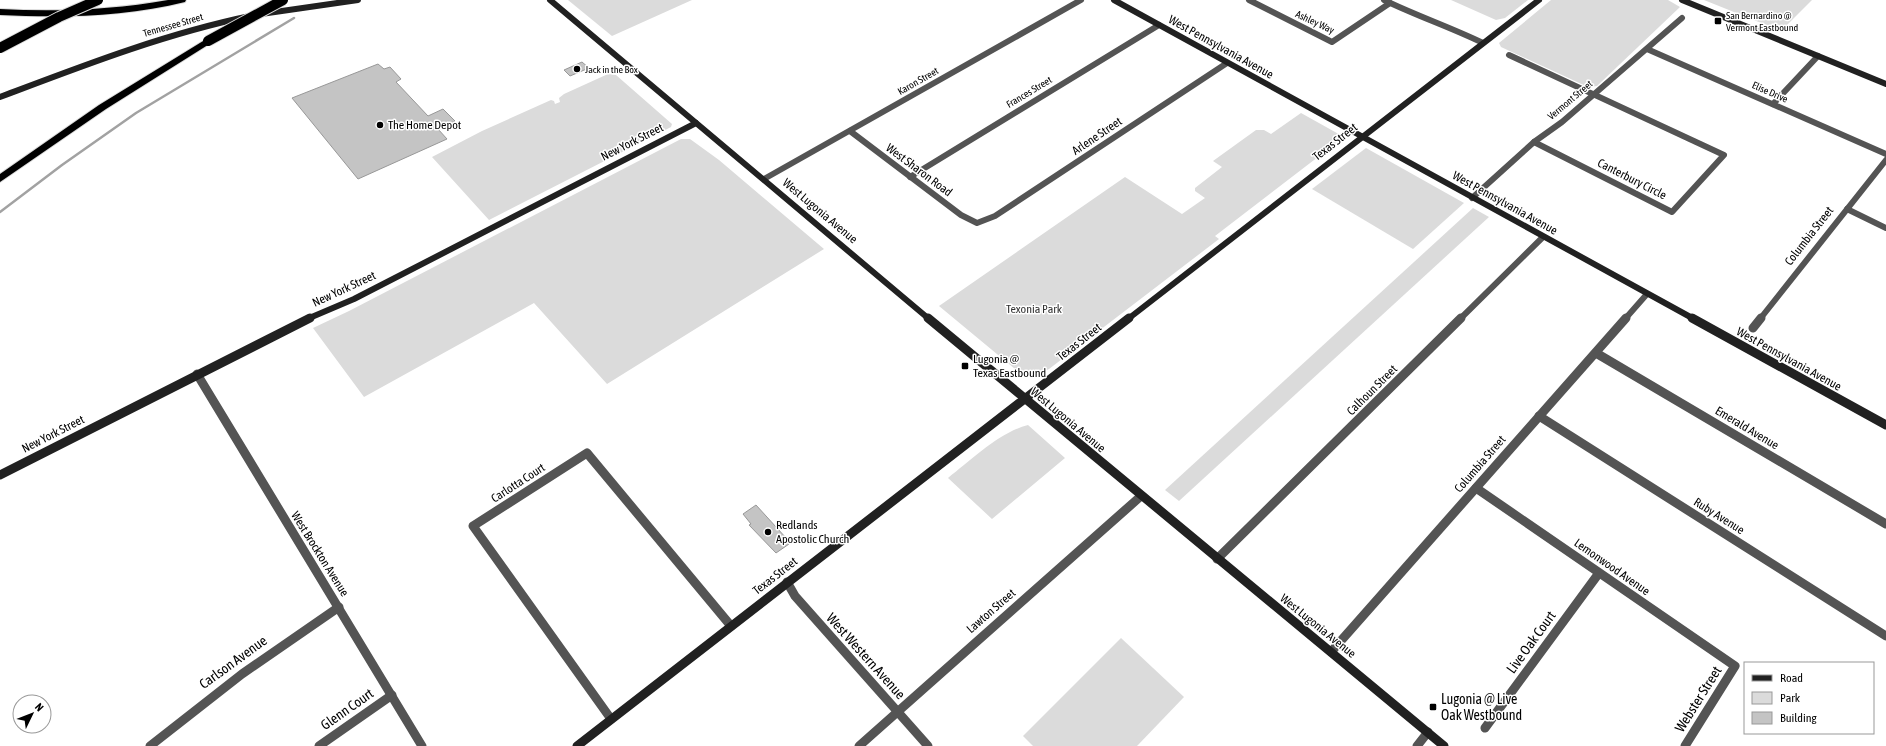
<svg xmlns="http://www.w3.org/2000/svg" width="1886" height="746" font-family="'Asap Condensed',sans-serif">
	<rect width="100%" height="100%" fill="#fff"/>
	<g fill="#dbdbdb">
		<polygon points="568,0 692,0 612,36"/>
		<polygon points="1451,0 1528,0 1505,18 1496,20"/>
		<polygon points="1551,0 1668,0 1680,7 1597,86 1588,87 1501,47 1499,43"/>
		<polygon points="1704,0 1812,0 1781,31"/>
		<polygon points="608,74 616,75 672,124 671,127 489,220 432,157 482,131 551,100 554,101 555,104 560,102 559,98 564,94"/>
		<polygon points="1301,113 1344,137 1215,236 1219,239 1049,369 1034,376 1021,374 939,306 1125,177 1182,214 1205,198 1195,191 1195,188 1222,167 1213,161 1256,130 1264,130 1271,134"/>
		<polygon points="681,139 690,139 719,160 824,249 607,384 534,303 364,397 313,328 349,311"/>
		<polygon points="1366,148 1464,203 1413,249 1312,189"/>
		<polygon points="1473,208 1489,217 1179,501 1165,490"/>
		<path d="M1028 425 1065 458 992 519 948 478C971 460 1000 432 1028 425Z"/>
		<polygon points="1121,638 1184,697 1137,746 1033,746 1023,736"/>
	</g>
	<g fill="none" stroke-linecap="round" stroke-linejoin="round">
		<polyline stroke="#a2a2a2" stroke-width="2.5" points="0,212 62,165 136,113 294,18"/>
	</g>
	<g fill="#c4c4c4" stroke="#989898">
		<polygon points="582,62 589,68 570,76 564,70"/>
		<polygon points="378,64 384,69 390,67 401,79 396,82 428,116 443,109 455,121 438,129 447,139 358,179 292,98"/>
		<polygon points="756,505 787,539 786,540 789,544 776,553 749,525 751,524 743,514"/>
	</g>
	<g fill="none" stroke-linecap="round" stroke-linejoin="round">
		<g stroke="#dbdbdb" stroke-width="2">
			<g id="highway">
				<path d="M168 0H186L185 2C125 17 61 18 0 15V9C56 12 112 10 168 0Z"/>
				<polygon points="208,38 211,39 211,43 106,109 0,182 0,174 99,105"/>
			</g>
		</g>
		<g stroke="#545454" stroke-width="6">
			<polyline points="1249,0 1332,42 1390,3"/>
			<path d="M1384 0C1417 16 1450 27 1483 43"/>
			<polyline points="1647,49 1886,154"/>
			<polyline points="1509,55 1724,155 1672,212 1534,142"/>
			<polyline points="1773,104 1818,56"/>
			<polyline points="850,131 961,215 977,223 995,216 1227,63"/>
			<polyline points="910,177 1159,25"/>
			<polyline points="764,179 1081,0"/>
			<polyline points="1472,198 1534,142 1562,122 1682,18"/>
			<polyline points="1847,209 1886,228"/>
			<polyline points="1460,319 1543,237"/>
			<polyline points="1625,319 1647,294"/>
			<polyline points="1760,319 1886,160"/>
		</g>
		<g stroke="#545454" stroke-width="9">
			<polyline points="1753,328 1761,318"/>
			<polyline points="1596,353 1886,524"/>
			<polyline points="197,374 422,746"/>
			<polyline points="1539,416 1886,636"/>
			<polyline points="1476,488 1735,666 1685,746"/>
			<polyline points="1217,559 1461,318"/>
			<polyline points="787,582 795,596 928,746"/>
			<polyline points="1331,652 1626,318"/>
			<polyline points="611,719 473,526 587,453 731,626"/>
			<polyline points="1485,728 1599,573"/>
			<polyline points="150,746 242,674 339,607"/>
			<polyline points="319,746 392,695"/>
			<polyline points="859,746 1141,496"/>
			<polyline points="1417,746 1428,732"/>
		</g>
		<g stroke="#212121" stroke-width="6">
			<polyline points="550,0 929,319"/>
			<polyline points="1114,0 1694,319"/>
			<polyline points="1682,0 1886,84"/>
			<polyline points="261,14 358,0"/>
			<path d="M0 97C82 66 164 34 250 16"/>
			<polyline points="307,319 354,299 696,123"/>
			<polyline points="1128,319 1539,0"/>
		</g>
		<g stroke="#212121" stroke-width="9">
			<polyline points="928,318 1444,746"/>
			<polyline points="1692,318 1886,425"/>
			<polyline points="0,475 310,318"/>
			<polyline points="577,746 1129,318"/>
		</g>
		<use href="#highway" fill="#000" fill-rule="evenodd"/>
		<g stroke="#dbdbdb" stroke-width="12" stroke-linecap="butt">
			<g id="highway-bridge">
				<polyline points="208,41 283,0"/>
				<polyline points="0,48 59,17 98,0"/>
			</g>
		</g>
		<use href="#highway-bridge" stroke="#000" stroke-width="10"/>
	</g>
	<g fill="#000" stroke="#fff" stroke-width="1.5">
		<rect x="1714" y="17" width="8" height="8" rx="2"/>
		<circle cx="577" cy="69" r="4"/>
		<circle cx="380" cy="125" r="4"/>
		<rect x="961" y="362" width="8" height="8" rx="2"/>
		<circle cx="768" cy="532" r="4"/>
		<rect x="1429" y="703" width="8" height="8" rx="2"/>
	</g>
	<g text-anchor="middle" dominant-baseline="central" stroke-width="3" stroke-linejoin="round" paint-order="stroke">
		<g font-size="10" fill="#000" stroke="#fff" text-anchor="start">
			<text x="1726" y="15">San Bernardino @<tspan x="1726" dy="12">Vermont Eastbound</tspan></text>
			<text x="585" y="69">Jack in the Box</text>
		</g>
		<g font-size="10" fill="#000" stroke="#fff">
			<text transform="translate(1315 22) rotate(25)">Ashley Way</text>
			<text transform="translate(173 25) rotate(-16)">Tennessee Street</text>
			<text transform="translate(918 81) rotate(-30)">Karon Street</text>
			<text transform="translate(1029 92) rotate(-31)">Frances Street</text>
			<text transform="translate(1770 92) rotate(24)">Elise Drive</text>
			<text transform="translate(1570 100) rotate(-40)">Vermont Street</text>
		</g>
		<g font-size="12" fill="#000" stroke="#fff">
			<text transform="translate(1221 47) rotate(29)">West Pennsylvania Avenue</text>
			<text transform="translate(1097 136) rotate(-34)">Arlene Street</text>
			<text transform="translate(632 142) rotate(-27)">New York Street</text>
			<text transform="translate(1335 142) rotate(-38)">Texas Street</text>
			<text transform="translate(919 170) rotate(37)">West Sharon Road</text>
			<text transform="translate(1632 179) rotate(27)">Canterbury Circle</text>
			<text transform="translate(1505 203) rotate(29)">West Pennsylvania Avenue</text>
			<text transform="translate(820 211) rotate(40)">West Lugonia Avenue</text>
			<text transform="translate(1809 236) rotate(-52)">Columbia Street</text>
			<text transform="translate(344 289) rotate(-25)">New York Street</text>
			<text transform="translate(1079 342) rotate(-38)">Texas Street</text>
			<text transform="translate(1789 359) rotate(29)">West Pennsylvania Avenue</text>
			<text transform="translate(1372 390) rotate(-45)">Calhoun Street</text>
			<text transform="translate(1068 420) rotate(40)">West Lugonia Avenue</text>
			<text transform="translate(1747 428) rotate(31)">Emerald Avenue</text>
			<text transform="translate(53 434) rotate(-27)">New York Street</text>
			<text transform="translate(1480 464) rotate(-49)">Columbia Street</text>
			<text transform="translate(518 483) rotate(-33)">Carlotta Court</text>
			<text transform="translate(1719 516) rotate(32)">Ruby Avenue</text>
			<text transform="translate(320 554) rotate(58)">West Brockton Avenue</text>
			<text transform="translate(1612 567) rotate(35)">Lemonwood Avenue</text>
			<text transform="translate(775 576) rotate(-38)">Texas Street</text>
			<text transform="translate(991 611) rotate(-41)">Lawton Street</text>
			<text transform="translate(1318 626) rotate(39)">West Lugonia Avenue</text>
		</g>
		<g font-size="12" fill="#000" stroke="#fff" text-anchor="start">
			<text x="388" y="125">The Home Depot</text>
			<text x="973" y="359">Lugonia @<tspan x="973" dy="14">Texas Eastbound</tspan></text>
			<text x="776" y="525">Redlands<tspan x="776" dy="14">Apostolic Church</tspan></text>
		</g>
		<g font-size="12" fill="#323232" stroke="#fff">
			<text x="1034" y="309">Texonia Park</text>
		</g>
		<g font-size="14" fill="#000" stroke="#fff">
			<text transform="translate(1531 642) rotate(-54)">Live Oak Court</text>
			<text transform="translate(866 656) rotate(48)">West Western Avenue</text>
			<text transform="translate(233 662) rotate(-36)">Carlson Avenue</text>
			<text transform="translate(1698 699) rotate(-58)">Webster Street</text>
			<text transform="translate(347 709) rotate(-35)">Glenn Court</text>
		</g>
		<g font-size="14" fill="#000" stroke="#fff" text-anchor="start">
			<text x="1441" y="699">Lugonia @ Live<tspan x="1441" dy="16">Oak Westbound</tspan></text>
		</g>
	</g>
	<rect x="1744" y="662" width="130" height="72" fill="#ffffff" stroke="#999999"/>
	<rect x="1752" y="675" width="20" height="6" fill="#212121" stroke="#999999"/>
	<text x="1780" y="682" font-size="12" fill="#000000">Road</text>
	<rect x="1752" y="692" width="20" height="12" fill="#dbdbdb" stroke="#999999"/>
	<text x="1780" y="702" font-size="12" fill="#000000">Park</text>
	<rect x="1752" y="712" width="20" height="12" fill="#c4c4c4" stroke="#999999"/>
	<text x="1780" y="722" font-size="12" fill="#000000">Building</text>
	<g transform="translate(32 714) rotate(47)"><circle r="19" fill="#ffffff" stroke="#999999"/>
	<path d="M0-3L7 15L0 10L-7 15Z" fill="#000000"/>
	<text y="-6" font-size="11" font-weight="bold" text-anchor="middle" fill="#000000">N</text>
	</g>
</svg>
